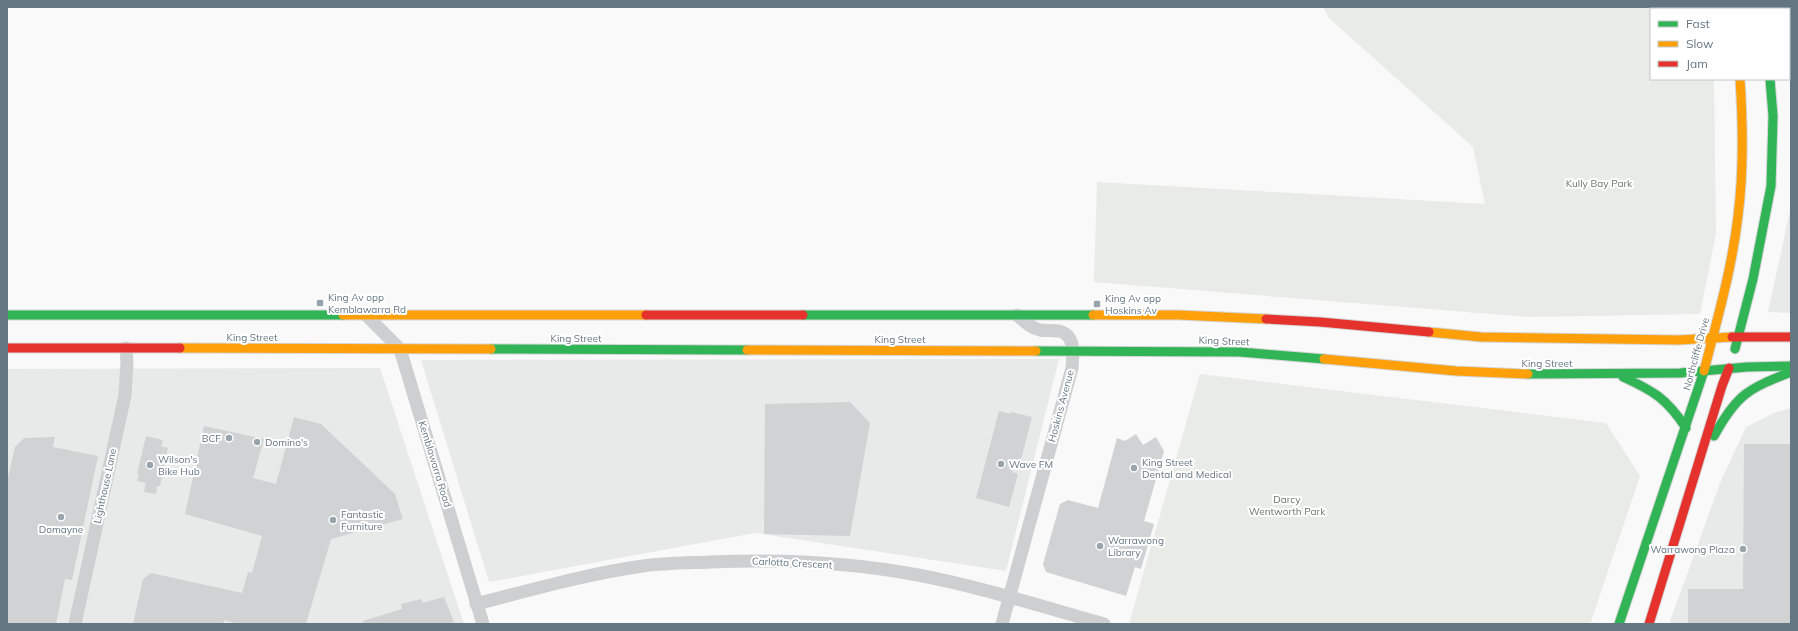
<svg xmlns="http://www.w3.org/2000/svg" width="1798" height="631" font-family="Mulish,sans-serif">
	<rect width="100%" height="100%" fill="#f9f9f9"/>
	<g fill="#e8e9e9">
		<polygon points="1791,206 1791,313 1768,312"/>
		<polygon points="1059,359 1006,571 755,533 489,582 421,360"/>
		<polygon points="380,368 464,624 7,624 7,369"/>
		<polygon points="1791,408 1791,624 1669,624 1720,483 1746,427 1774,413"/>
	</g>
	<g fill="#e8ebe6">
		<polygon points="1323,7 1702,7 1703,9 1651,9 1651,79 1714,79 1716,233 1700,314 1529,317 1094,282 1097,182 1485,204 1473,147 1329,18"/>
		<polygon points="1200,374 1606,423 1640,476 1590,624 1129,624"/>
	</g>
	<g fill="#d0d2d3">
		<polygon points="850,402 870,423 850,536 764,534 765,404"/>
		<polygon points="999,411 1010,414 1011,412 1032,417 1022,456 1012,472 1018,474 1009,507 976,498"/>
		<polygon points="294,417 321,424 395,494 403,519 331,539 306,624 238,624 224,620 223,624 133,624 143,579 151,573 242,593 248,572 252,573 262,536 185,514 204,426 264,439 253,478 276,484"/>
		<polygon points="1136,434 1143,445 1156,437 1164,451 1144,521 1154,524 1141,569 1135,567 1126,596 1046,572 1043,564 1060,504 1068,500 1098,508 1117,438 1125,441"/>
		<polygon points="146,436 163,440 161,446 168,448 160,486 157,486 156,494 144,492 146,483 137,481 139,475 137,474"/>
		<polygon points="55,437 53,447 98,456 72,580 65,579 56,624 7,624 7,482 15,447 24,438"/>
		<polygon points="1744,444 1791,444 1791,624 1688,624 1688,589 1743,589"/>
		<polygon points="444,597 454,622 446,624 363,624 363,621 402,609 401,604 421,599 423,603"/>
	</g>
	<g fill="none" stroke-linecap="round" stroke-linejoin="round">
		<g stroke="#d5d6d7" stroke-width="11">
			<g id="fast">
				<polyline points="1728,7 1728,9"/>
				<polyline points="1759,7 1759,9"/>
				<polyline points="7,315 343,315"/>
				<polyline points="803,315 1093,315"/>
				<polyline points="491,349 747,350"/>
				<polyline points="1735,349 1753,279 1771,186 1773,116 1770,79"/>
				<polyline points="1036,351 1240,352 1324,359"/>
				<polyline points="1528,374 1680,373 1747,367 1791,366"/>
				<path d="M1623 377C1654 391 1667 399 1686 428"/>
				<path d="M1714 436C1737 394 1748 389 1791 372"/>
				<polyline points="1619,624 1704,371"/>
			</g>
		</g>
		<g stroke="#d5d6d7" stroke-width="11">
			<g id="slow">
				<polyline points="343,315 646,315"/>
				<polyline points="1093,315 1179,315 1266,319"/>
				<polyline points="1429,332 1481,337 1679,340 1732,337"/>
				<polyline points="180,348 491,349"/>
				<polyline points="747,350 1036,351"/>
				<polyline points="1324,359 1456,371 1528,374"/>
				<path d="M1704 371C1717 320 1732 269 1738 216 1744 170 1743 125 1740 79"/>
			</g>
		</g>
		<g stroke="#d5d6d7" stroke-width="11">
			<g id="jam">
				<polyline points="646,315 803,315"/>
				<polyline points="1266,319 1320,322 1429,332"/>
				<polyline points="1732,337 1791,337"/>
				<polyline points="7,348 180,348"/>
				<polyline points="1649,624 1722,386 1729,368"/>
			</g>
		</g>
		<g stroke="#cecfd0" stroke-width="13">
			<polyline points="367,316 400,349 483,624"/>
			<path d="M476 604C531 590 586 574 643 566 665 563 687 563 710 562 779 559 850 562 918 575 981 587 1043 607 1104 624"/>
			<polyline points="75,624 125,395 127,362 126,348"/>
			<path d="M1002 624 1072 368C1073 354 1076 335 1059 331 1053 330 1046 331 1040 330 1031 328 1024 321 1017 315"/>
		</g>
		<use href="#fast" stroke="#30b455" stroke-width="9"/>
		<use href="#slow" stroke="#ff9f0a" stroke-width="9"/>
		<use href="#jam" stroke="#e5322d" stroke-width="9"/>
	</g>
	<g fill="#99a4ac" stroke="#fff" stroke-width="1.5">
		<rect x="316" y="299" width="8" height="8" rx="2"/>
		<rect x="1093" y="300" width="8" height="8" rx="2"/>
		<circle cx="229" cy="438" r="4"/>
		<circle cx="257" cy="442" r="4"/>
		<circle cx="1001" cy="464" r="4"/>
		<circle cx="150" cy="465" r="4"/>
		<circle cx="1134" cy="468" r="4"/>
		<circle cx="61" cy="517" r="4"/>
		<circle cx="333" cy="520" r="4"/>
		<circle cx="1100" cy="546" r="4"/>
		<circle cx="1743" cy="549" r="4"/>
	</g>
	<g text-anchor="middle" dominant-baseline="central" stroke-width="4" stroke-linejoin="round" paint-order="stroke">
		<g font-size="10" fill="#687a64" stroke="#fff">
			<text x="1599" y="183">Kully Bay Park</text>
			<text x="1287" y="499">Darcy<tspan x="1287" dy="12">Wentworth Park</tspan></text>
		</g>
		<g font-size="10" fill="#657683" stroke="#fff" text-anchor="start">
			<text x="328" y="297">King Av opp<tspan x="328" dy="12">Kemblawarra Rd</tspan></text>
			<text x="1105" y="298">King Av opp<tspan x="1105" dy="12">Hoskins Av</tspan></text>
			<text x="221" y="438" text-anchor="end">BCF</text>
			<text x="265" y="442">Domino's</text>
			<text x="158" y="459">Wilson's<tspan x="158" dy="12">Bike Hub</tspan></text>
			<text x="1142" y="462">King Street<tspan x="1142" dy="12">Dental and Medical</tspan></text>
			<text x="1009" y="464">Wave FM</text>
			<text x="341" y="514">Fantastic<tspan x="341" dy="12">Furniture</tspan></text>
			<text x="61" y="529" text-anchor="middle">Domayne</text>
			<text x="1108" y="540">Warrawong<tspan x="1108" dy="12">Library</tspan></text>
			<text x="1735" y="549" text-anchor="end">Warrawong Plaza</text>
		</g>
		<g font-size="10" fill="#657683" stroke="#fff">
			<text x="252" y="337">King Street</text>
			<text x="576" y="338">King Street</text>
			<text x="900" y="339">King Street</text>
			<text transform="translate(1224 341) rotate(2)">King Street</text>
			<text transform="translate(1696 354) rotate(-75)">Northcliffe Drive</text>
			<text x="1547" y="363">King Street</text>
			<text transform="translate(1061 406) rotate(-75)">Hoskins Avenue</text>
			<text transform="translate(435 464) rotate(73)">Kemblawarra Road</text>
			<text transform="translate(105 486) rotate(-78)">Lighthouse Lane</text>
			<text transform="translate(792 563) rotate(3)">Carlotta Crescent</text>
		</g>
	</g>
	<rect width="1798" height="631" fill="none" stroke="#657683" stroke-width="16"/>
	<rect x="1650" y="8" width="140" height="72" fill="#ffffff" stroke="#c1c8cd"/>
	<rect x="1658" y="21" width="20" height="6" fill="#30b455" stroke="#c1c8cd"/>
	<text x="1686" y="28" font-size="12" fill="#657683">Fast</text>
	<rect x="1658" y="41" width="20" height="6" fill="#ff9f0a" stroke="#c1c8cd"/>
	<text x="1686" y="48" font-size="12" fill="#657683">Slow</text>
	<rect x="1658" y="61" width="20" height="6" fill="#e5322d" stroke="#c1c8cd"/>
	<text x="1686" y="68" font-size="12" fill="#657683">Jam</text>
</svg>
